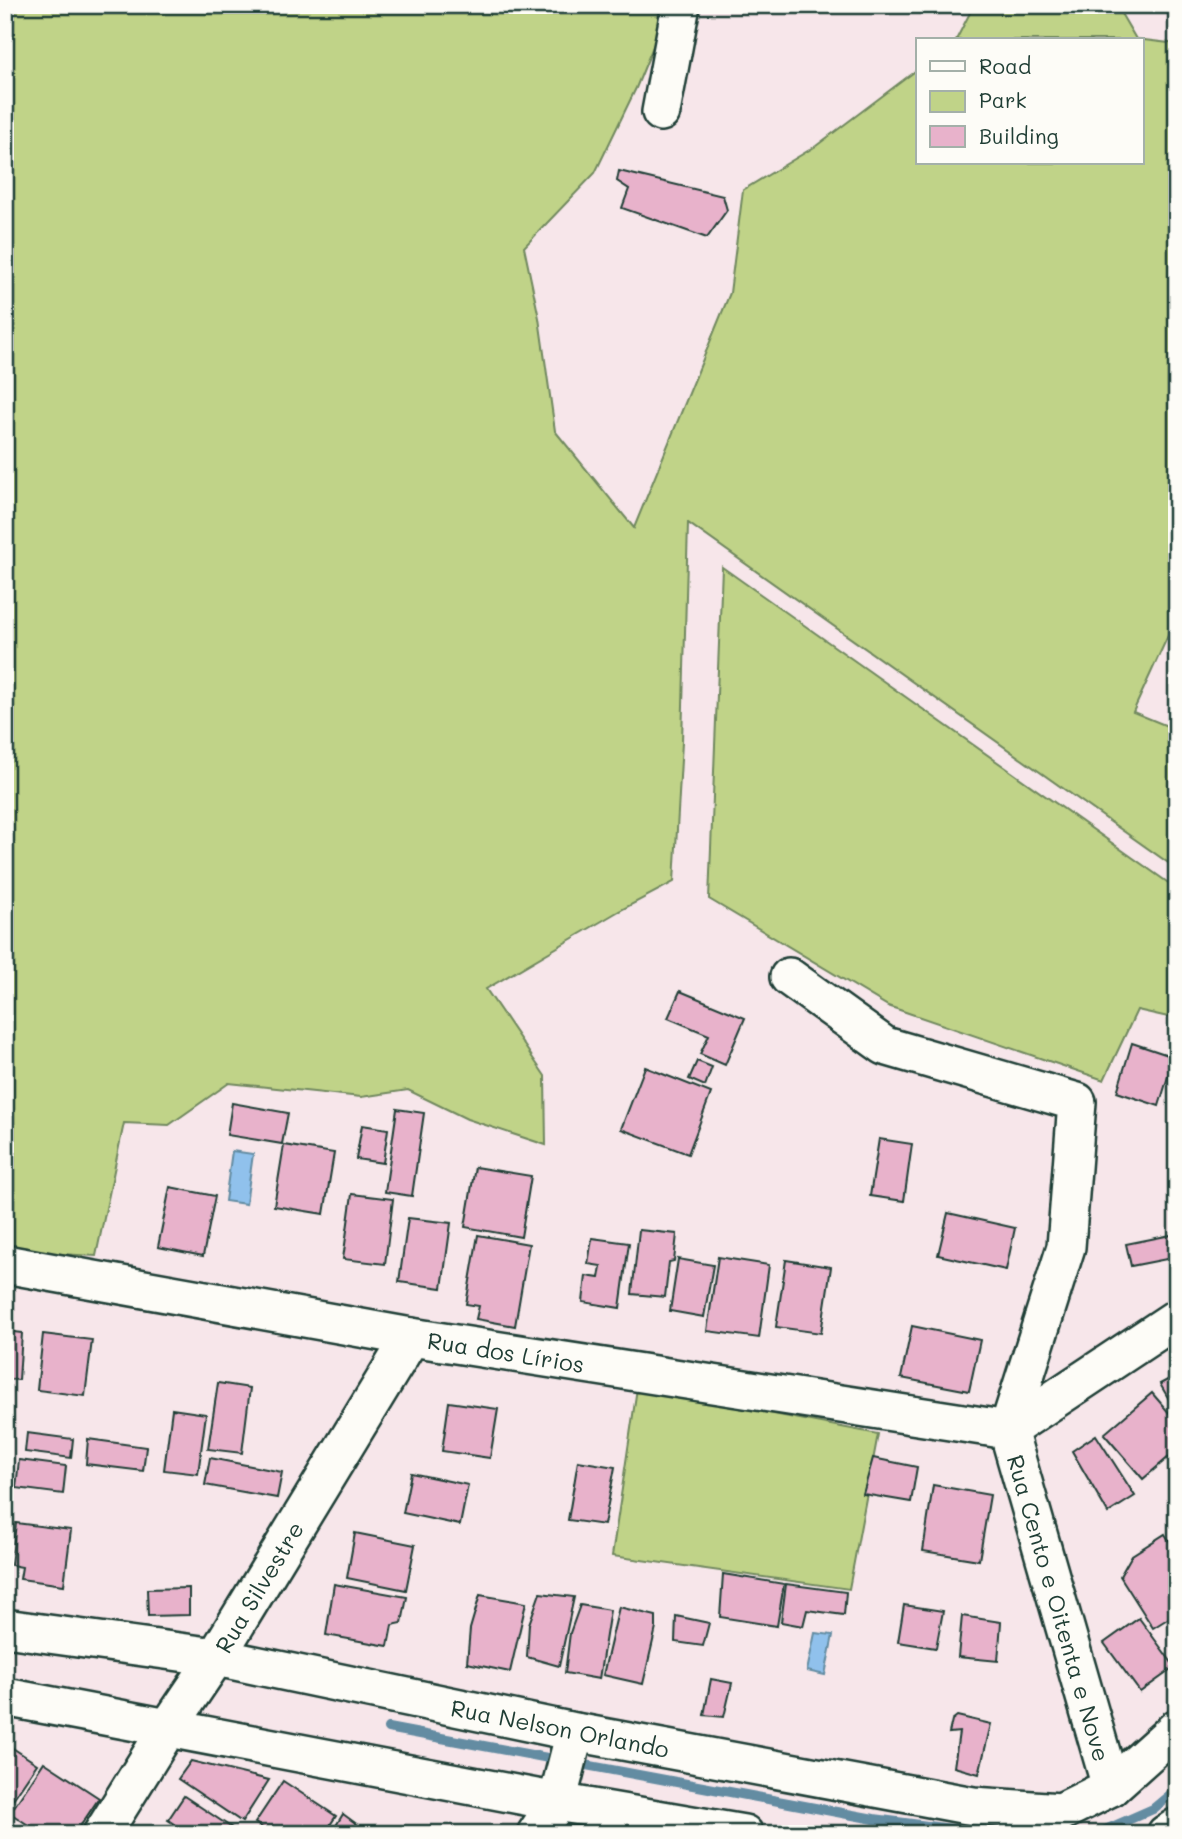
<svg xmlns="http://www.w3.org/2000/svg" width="1182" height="1839" font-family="Mali,sans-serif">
	<rect width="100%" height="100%" fill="#f7e6ea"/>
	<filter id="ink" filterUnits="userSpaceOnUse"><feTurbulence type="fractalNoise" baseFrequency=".0143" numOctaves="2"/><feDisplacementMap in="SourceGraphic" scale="14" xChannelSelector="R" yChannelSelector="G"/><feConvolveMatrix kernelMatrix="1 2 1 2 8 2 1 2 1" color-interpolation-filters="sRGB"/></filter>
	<g filter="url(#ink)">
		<g fill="#c0d388" stroke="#70885e" stroke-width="2">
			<polygon points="5,5 670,5 636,88 595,173 524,247 539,318 555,431 634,528 730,293 743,190 816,146 918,69 918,163 1142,163 1142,40 956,40 974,5 1116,5 1136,39 1177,44 1177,616 1133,712 1177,730 1177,869 688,523 682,742 674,882 619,911 486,989 545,1076 546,1145 467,1119 408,1090 361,1097 229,1083 169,1125 124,1123 96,1256 5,1251"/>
			<polygon points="722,567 1177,889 1177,1019 1137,1010 1104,1080 888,1006 709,899"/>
			<polygon points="637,1388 878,1434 849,1589 612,1556"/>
		</g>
		<g fill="#90c1ec" stroke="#638ca2" stroke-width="2">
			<polygon points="232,1151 253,1154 246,1204 225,1201"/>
			<polygon points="815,1633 833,1635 825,1675 807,1671"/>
		</g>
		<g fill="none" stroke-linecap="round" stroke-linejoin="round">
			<g stroke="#638ca2" stroke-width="10">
				<polyline points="388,1728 874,1819 989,1834"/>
				<polyline points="1096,1834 1153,1809 1177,1789"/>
			</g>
		</g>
		<g fill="#e8b2cb" stroke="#1f3d34" stroke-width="2">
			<polygon points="619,171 723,196 727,210 707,238 622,208 629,189 617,181"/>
			<polygon points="680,991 745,1018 725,1065 700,1054 709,1035 668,1018"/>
			<polygon points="1132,1043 1174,1057 1159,1106 1117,1092"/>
			<polygon points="697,1061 712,1067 705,1086 689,1079"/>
			<polygon points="645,1067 711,1093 688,1154 621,1129"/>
			<polygon points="232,1103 288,1113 282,1144 227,1135"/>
			<polygon points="397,1109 424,1113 412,1196 385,1192"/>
			<polygon points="362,1125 388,1129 383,1163 356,1159"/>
			<polygon points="879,1139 912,1144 904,1201 870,1196"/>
			<polygon points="284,1145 334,1153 324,1214 274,1206"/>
			<polygon points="475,1167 531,1176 521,1237 465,1227"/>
			<polygon points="170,1187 215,1196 203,1256 158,1247"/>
			<polygon points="352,1194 393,1199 385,1264 343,1259"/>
			<polygon points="948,1213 1015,1228 1006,1270 938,1255"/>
			<polygon points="408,1218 451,1223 442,1288 399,1282"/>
			<polygon points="639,1230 677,1234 674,1261 669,1262 665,1297 632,1294"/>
			<polygon points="1176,1234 1177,1257 1131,1266 1126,1244"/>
			<polygon points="478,1235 529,1244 515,1326 476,1319 479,1306 466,1304"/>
			<polygon points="592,1238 629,1243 620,1308 583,1302 586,1276 599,1278 601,1266 588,1264"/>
			<polygon points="718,1257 769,1265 759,1338 707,1331"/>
			<polygon points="678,1259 713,1265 704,1317 670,1311"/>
			<polygon points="786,1260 831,1267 821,1333 776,1327"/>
			<polygon points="912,1326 980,1340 969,1391 901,1378"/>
			<polygon points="5,1331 22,1333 19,1380 5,1379"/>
			<polygon points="43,1334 92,1340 85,1396 37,1390"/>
			<polygon points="1177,1375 1177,1413 1160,1384"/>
			<polygon points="218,1383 250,1388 242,1453 208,1449"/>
			<polygon points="1152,1393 1177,1422 1177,1450 1143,1479 1104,1434"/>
			<polygon points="449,1402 498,1409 490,1458 442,1451"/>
			<polygon points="172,1409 206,1414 198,1474 164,1470"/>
			<polygon points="27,1433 73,1439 71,1458 25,1452"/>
			<polygon points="1096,1435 1135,1496 1108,1513 1072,1451"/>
			<polygon points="88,1439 146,1447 143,1471 86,1464"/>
			<polygon points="210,1458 282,1472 277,1498 205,1485"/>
			<polygon points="873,1458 917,1467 911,1502 863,1494"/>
			<polygon points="19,1460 66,1466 63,1494 16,1488"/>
			<polygon points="578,1461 615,1467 604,1525 568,1520"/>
			<polygon points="411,1473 468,1485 460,1525 403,1513"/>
			<polygon points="933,1485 990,1495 979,1560 923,1551"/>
			<polygon points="16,1523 71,1530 64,1585 20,1579 22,1567 11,1565"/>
			<polygon points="355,1533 415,1545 406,1590 347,1578"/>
			<polygon points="1165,1534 1177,1553 1177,1613 1153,1628 1120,1576 1132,1555"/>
			<polygon points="723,1574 784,1584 777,1626 720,1617"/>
			<polygon points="334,1584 407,1597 402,1623 392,1625 388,1646 326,1635"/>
			<polygon points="786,1584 846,1592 844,1615 807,1610 803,1626 781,1622"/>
			<polygon points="189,1588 189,1615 148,1616 147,1589"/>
			<polygon points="540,1593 574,1597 559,1666 527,1657 529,1624"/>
			<polygon points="480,1595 526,1603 510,1672 467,1663 470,1629"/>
			<polygon points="580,1605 610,1610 599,1679 565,1673 570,1633"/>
			<polygon points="904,1605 943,1611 936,1648 898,1642"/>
			<polygon points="619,1607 656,1616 656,1628 643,1684 603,1675"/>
			<polygon points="676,1616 709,1623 703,1646 675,1642"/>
			<polygon points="962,1616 1001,1622 998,1661 958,1657"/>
			<polygon points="1139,1618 1175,1667 1140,1692 1104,1643"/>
			<polygon points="711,1679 732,1683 724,1717 704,1715"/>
			<polygon points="957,1716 991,1724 979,1774 954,1767 959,1732 949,1733 952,1720"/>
			<polygon points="5,1743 37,1764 7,1808 5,1807"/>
			<polygon points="191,1761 269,1780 242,1822 178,1779"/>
			<polygon points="44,1762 99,1798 75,1834 42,1834 10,1813"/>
			<polygon points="283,1781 336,1816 324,1834 272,1834 255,1823"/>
			<polygon points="184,1796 241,1834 172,1834 177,1826 168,1820"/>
			<polygon points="343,1814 369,1833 368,1834 331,1834"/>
		</g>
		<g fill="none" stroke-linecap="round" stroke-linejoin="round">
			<g stroke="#1f3d34" stroke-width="42">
				<g id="minor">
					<polyline points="661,112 681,5"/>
					<polyline points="789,977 885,1046 1077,1102 1066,1247 1008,1430"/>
					<polyline points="5,1264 411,1337 1008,1430"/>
					<polyline points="1008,1430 1111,1787"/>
					<polyline points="1008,1430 1177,1318"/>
					<polyline points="5,1628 216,1657 575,1732 973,1806 1061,1812 1111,1787 1177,1728"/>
					<polyline points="5,1697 557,1802 744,1834"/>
					<polyline points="102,1834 168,1728 216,1657 411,1337"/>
					<polyline points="536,1834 557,1802 575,1732"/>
					<polyline points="1166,1834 1177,1827"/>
				</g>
			</g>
			<use href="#minor" stroke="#fdfcf7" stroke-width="37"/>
		</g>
	</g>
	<g text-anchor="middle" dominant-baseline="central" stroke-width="7" stroke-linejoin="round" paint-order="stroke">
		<g font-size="23" fill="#1f3d34" stroke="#fdfcf7">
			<text transform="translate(506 1352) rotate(9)">Rua dos Lírios</text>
			<text transform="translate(259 1587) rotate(-59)">Rua Silvestre</text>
			<text transform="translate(1059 1608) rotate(74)">Rua Cento e Oitenta e Nove</text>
			<text transform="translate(560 1728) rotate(11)">Rua Nelson Orlando</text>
		</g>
	</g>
	<rect width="1182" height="1839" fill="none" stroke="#fdfcf7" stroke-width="28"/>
	<rect x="14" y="14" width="1154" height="1811" fill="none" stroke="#1f3d34" stroke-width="2.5" filter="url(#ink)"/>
	<rect x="916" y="38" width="228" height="126" fill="#fdfcf7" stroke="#a4b0a9" stroke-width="2"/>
	<rect x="930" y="61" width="35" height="10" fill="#fdfcf7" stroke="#a4b0a9" stroke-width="2"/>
	<text x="979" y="74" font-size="21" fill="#1f3d34">Road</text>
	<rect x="930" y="91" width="35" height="21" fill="#c0d388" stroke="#a4b0a9" stroke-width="2"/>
	<text x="979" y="108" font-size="21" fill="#1f3d34">Park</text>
	<rect x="930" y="126" width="35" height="21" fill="#e8b2cb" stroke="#a4b0a9" stroke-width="2"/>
	<text x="979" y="144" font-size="21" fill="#1f3d34">Building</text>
</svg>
